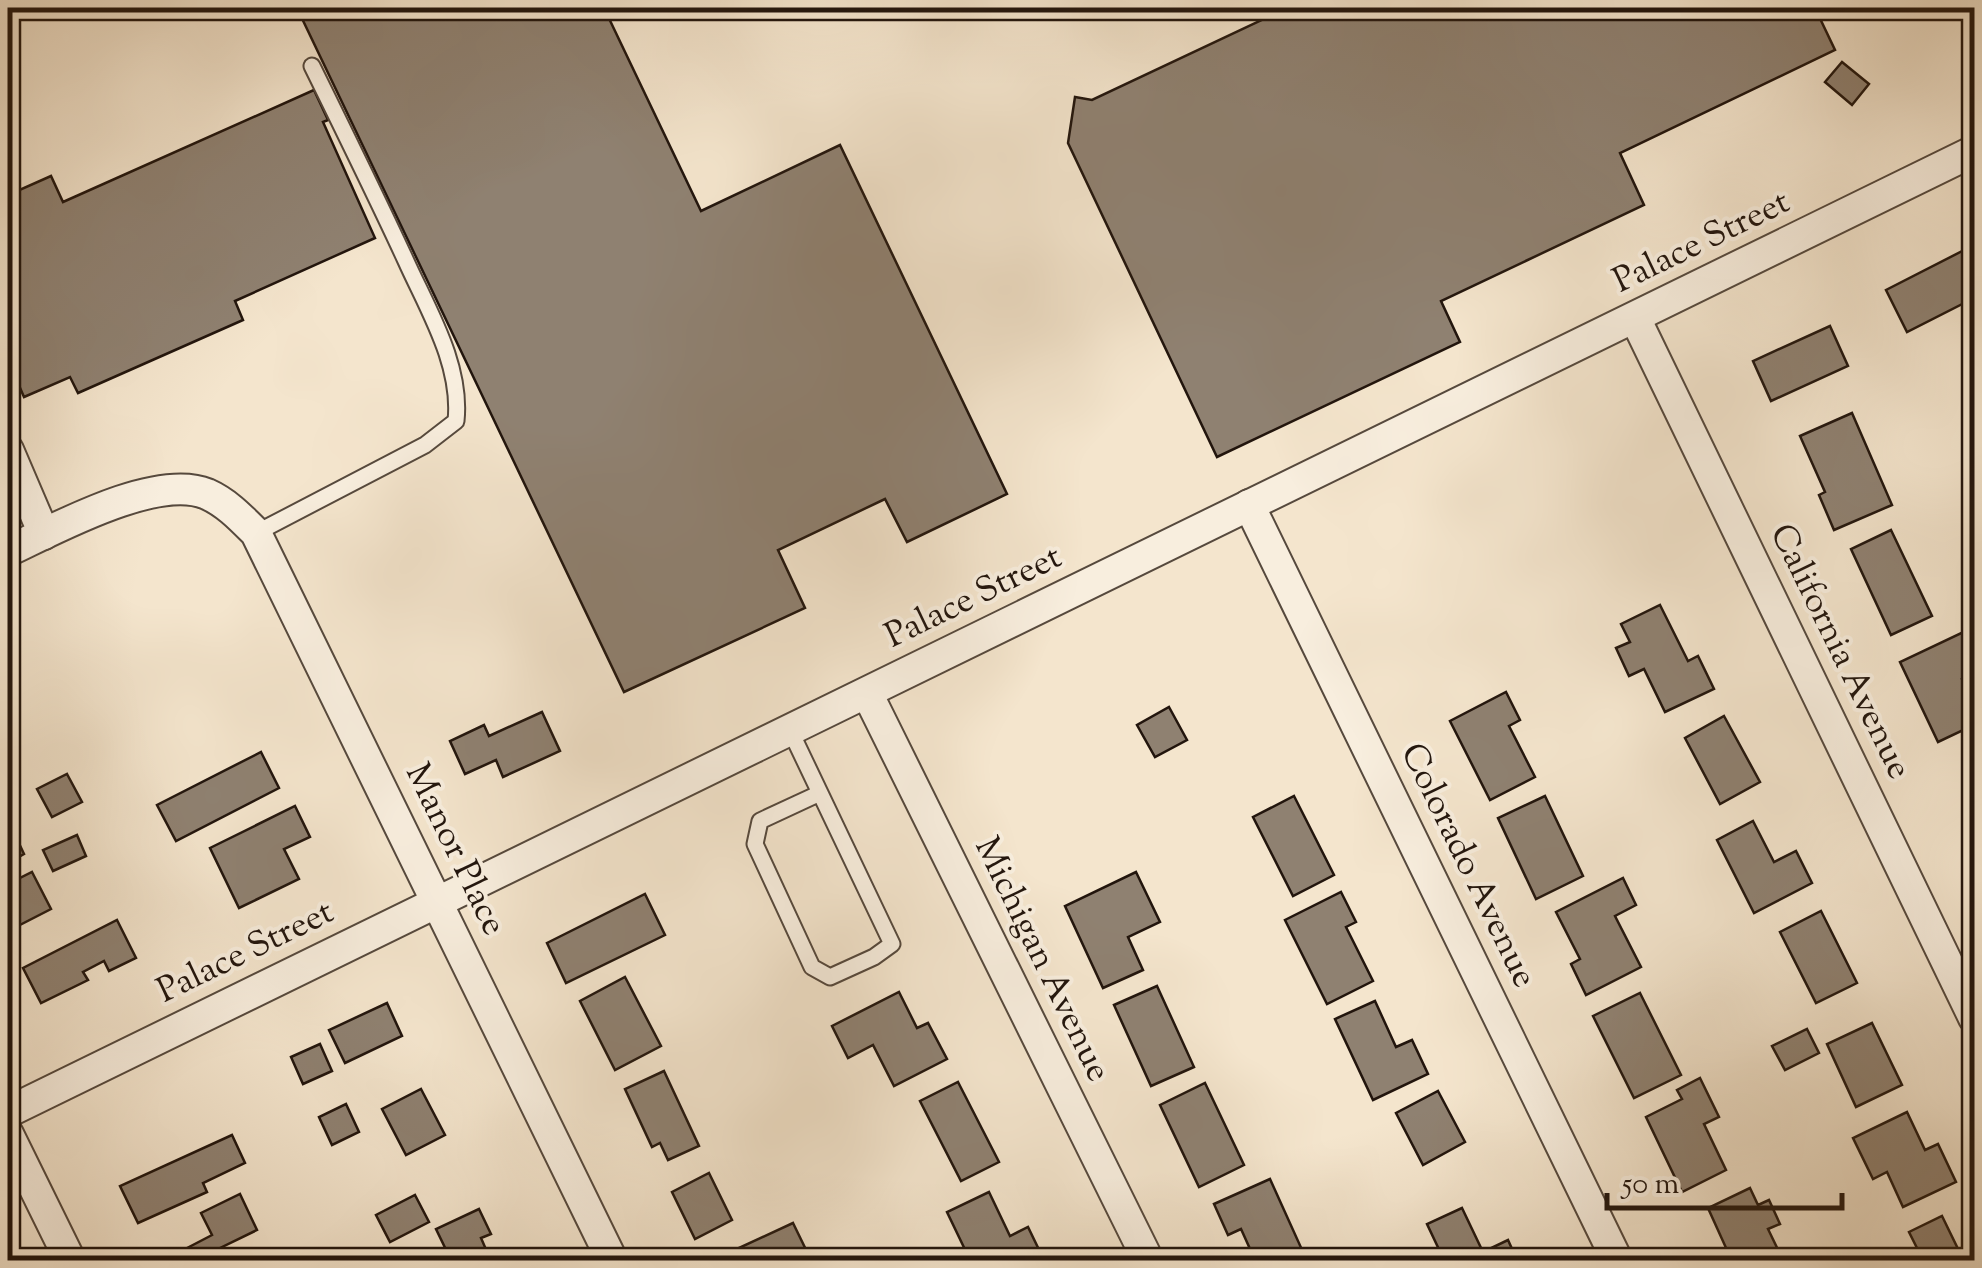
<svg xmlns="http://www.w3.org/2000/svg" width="1982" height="1268" font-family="'Sorts Mill Goudy',serif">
	<rect width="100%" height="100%" fill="#f4e5cd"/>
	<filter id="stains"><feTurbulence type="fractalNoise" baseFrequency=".002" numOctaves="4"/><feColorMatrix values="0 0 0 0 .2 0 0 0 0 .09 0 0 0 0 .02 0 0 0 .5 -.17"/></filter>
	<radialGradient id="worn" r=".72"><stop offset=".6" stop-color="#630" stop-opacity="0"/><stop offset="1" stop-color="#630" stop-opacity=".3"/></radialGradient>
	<g fill="#8f8171" stroke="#22150d" stroke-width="2.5">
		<polygon points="297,8 604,8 701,211 840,145 1007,494 907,542 885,499 778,550 805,608 624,692"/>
		<polygon points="1287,8 1591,8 1597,19 1621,8 1815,8 1835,50 1620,153 1644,205 1441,301 1460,342 1217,457 1068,143 1075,97 1092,100"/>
		<polygon points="1842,62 1869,84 1852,105 1825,82"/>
		<polygon points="314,90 328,120 323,122 375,238 235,301 243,320 78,393 70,377 24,397 8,360 8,195 51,176 63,202"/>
		<polygon points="1974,245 1974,298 1907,332 1886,290"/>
		<polygon points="1830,326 1848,366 1771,401 1753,361"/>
		<polygon points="1852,413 1892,505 1834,530 1819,495 1825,492 1800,436"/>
		<polygon points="1891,530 1932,616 1891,635 1851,549"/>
		<polygon points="1660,605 1688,661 1698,656 1714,689 1665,712 1644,669 1629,676 1616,648 1630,642 1621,624"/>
		<polygon points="1974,627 1974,673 1962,679 1974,705 1974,725 1938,742 1900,662"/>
		<polygon points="1506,692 1520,720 1509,726 1535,777 1490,800 1450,721"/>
		<polygon points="1169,707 1187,740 1155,757 1137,725"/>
		<polygon points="542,712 560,751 503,777 496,760 465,774 450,741 484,725 489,736"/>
		<polygon points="1724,716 1760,782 1720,804 1685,738"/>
		<polygon points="261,752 279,788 176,841 157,805"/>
		<polygon points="67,774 82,802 52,817 37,789"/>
		<polygon points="1294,796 1334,875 1293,896 1253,817"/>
		<polygon points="1545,796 1583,876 1536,899 1498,818"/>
		<polygon points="295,806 310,837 284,849 299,879 239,908 210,848"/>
		<polygon points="8,820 24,854 8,863"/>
		<polygon points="1753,821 1774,862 1796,851 1812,883 1754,913 1717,840"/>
		<polygon points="77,835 86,856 53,871 43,850"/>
		<polygon points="32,872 51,909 10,930 8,884"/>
		<polygon points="1136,872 1160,922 1128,937 1143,970 1103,988 1065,906"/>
		<polygon points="1623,878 1636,905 1615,916 1641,967 1586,995 1571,964 1580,959 1556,912"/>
		<polygon points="1341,892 1356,922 1346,927 1373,981 1327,1004 1285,920"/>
		<polygon points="645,894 665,935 566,983 547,943"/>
		<polygon points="1821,911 1857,983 1816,1003 1780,932"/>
		<polygon points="117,920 136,958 109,971 104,961 83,972 88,980 41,1003 23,968"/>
		<polygon points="625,977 661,1046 615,1070 580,1001"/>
		<polygon points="1157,986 1194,1067 1151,1086 1114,1005"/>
		<polygon points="899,992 917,1028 928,1023 947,1059 894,1086 873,1045 848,1058 832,1026"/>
		<polygon points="1640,993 1681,1075 1634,1098 1593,1016"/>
		<polygon points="1375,1001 1396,1047 1412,1040 1428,1074 1373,1100 1335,1019"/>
		<polygon points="387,1003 402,1036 345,1063 329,1030"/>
		<polygon points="1872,1023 1902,1085 1856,1107 1827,1044"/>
		<polygon points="1807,1029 1819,1053 1785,1070 1772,1046"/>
		<polygon points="320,1044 332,1071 303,1084 291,1057"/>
		<polygon points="664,1071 699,1146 668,1160 660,1143 652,1147 625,1089"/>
		<polygon points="1700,1078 1719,1117 1704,1124 1726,1170 1682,1192 1646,1117 1682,1099 1677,1090"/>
		<polygon points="958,1082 999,1162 961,1181 920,1101"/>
		<polygon points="1205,1083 1244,1165 1199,1187 1160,1105"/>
		<polygon points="421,1089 445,1135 406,1155 382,1109"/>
		<polygon points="1438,1091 1465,1142 1423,1165 1396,1113"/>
		<polygon points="346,1104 359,1132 332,1145 319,1117"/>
		<polygon points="1907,1112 1925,1150 1938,1144 1956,1182 1903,1207 1887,1172 1873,1179 1853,1138"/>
		<polygon points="232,1135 245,1163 203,1183 207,1192 138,1223 120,1186"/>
		<polygon points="709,1173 732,1220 695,1239 672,1192"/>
		<polygon points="1270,1179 1303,1252 1284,1260 1255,1260 1241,1229 1228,1235 1214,1204"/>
		<polygon points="1750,1188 1758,1205 1769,1200 1780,1224 1768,1229 1783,1260 1715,1260 1713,1256 1727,1250 1708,1208"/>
		<polygon points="989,1192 1010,1236 1028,1227 1043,1258 970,1260 947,1212"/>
		<polygon points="240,1194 257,1230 214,1251 219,1260 164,1260 212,1235 201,1213"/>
		<polygon points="415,1195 429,1222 390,1242 376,1215"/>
		<polygon points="1462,1208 1483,1252 1508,1240 1517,1260 1444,1260 1427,1224"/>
		<polygon points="479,1209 491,1234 481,1238 488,1254 473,1260 451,1260 436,1229"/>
		<polygon points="1942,1216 1961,1255 1974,1248 1974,1260 1923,1260 1909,1232"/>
		<polygon points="793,1223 811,1260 713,1260"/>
	</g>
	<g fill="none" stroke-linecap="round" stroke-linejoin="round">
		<g stroke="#56493d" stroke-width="19">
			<g id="service">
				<path d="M256 533 425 445 456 421C462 365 428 310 406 261 376 196 344 131 312 66"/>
				<polyline points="790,730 892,944 874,957 830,977 812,967 755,844 760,821 818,794"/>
			</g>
		</g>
		<g stroke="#56493d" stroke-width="34">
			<g id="minor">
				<polyline points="1635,318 1974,1018"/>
				<polyline points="8,450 44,534"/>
				<polyline points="1249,505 1617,1260"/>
				<path d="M8 551C55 529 156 473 207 494 227 503 241 518 256 533L612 1260"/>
				<polyline points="867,693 1148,1260"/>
				<polyline points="8,1112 1974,151"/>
				<polyline points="8,1134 70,1260"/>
			</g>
		</g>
		<use href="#service" stroke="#f8eede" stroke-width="15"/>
		<use href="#minor" stroke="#f8eede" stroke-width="30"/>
	</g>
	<g text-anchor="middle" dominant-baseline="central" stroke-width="8" stroke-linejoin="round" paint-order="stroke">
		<g font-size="35" fill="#22150d" stroke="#f8eede">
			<text transform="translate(1702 243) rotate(-26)">Palace Street</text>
			<text transform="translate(974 598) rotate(-26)">Palace Street</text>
			<text transform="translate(1839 652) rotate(64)">California Avenue</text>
			<text transform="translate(454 850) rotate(64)">Manor Place</text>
			<text transform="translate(1467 866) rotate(64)">Colorado Avenue</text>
			<text transform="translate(246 953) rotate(-26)">Palace Street</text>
			<text transform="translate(1041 960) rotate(64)">Michigan Avenue</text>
		</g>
	</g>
	<rect width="1982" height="1268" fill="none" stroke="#f4e5cd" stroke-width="40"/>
	<rect x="10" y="10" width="1962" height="1248" fill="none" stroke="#22150d" stroke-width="5"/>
	<rect x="20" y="20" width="1942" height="1228" fill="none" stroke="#22150d" stroke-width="2.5"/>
	<path d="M1607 1193v15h235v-15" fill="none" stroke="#22150d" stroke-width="5"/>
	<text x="1622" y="1193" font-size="30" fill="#22150d" stroke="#f8eede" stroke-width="8" paint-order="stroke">50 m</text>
	<rect width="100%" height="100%" filter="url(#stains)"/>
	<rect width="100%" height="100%" fill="url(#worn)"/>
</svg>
